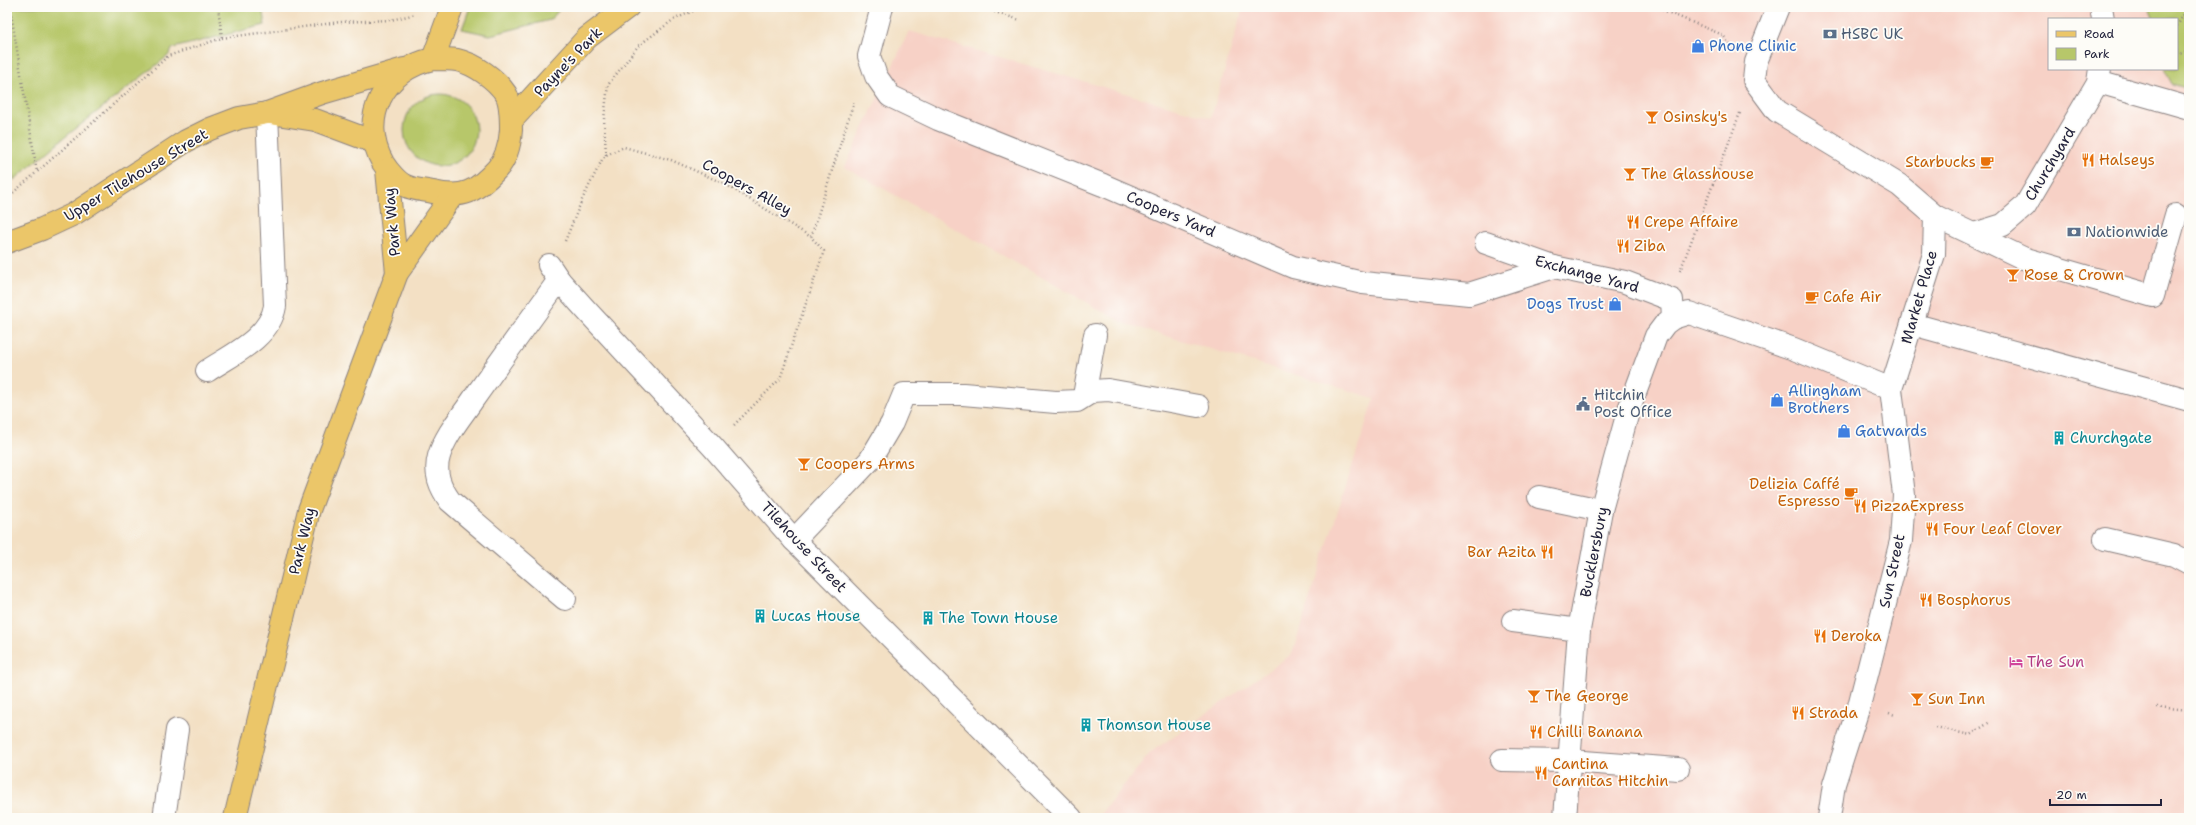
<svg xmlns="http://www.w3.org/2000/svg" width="2196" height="825" font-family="'Shantell Sans',sans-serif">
	<rect width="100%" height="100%" fill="#fdfcf7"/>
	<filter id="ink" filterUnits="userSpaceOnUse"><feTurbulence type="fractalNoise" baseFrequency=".025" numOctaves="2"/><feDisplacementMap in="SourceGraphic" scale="8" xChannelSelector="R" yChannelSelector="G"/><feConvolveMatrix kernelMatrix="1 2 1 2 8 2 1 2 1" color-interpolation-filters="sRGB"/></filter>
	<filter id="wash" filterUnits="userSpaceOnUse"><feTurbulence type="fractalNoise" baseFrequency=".012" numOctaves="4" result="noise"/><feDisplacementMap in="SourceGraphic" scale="16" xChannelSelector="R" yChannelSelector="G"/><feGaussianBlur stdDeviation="0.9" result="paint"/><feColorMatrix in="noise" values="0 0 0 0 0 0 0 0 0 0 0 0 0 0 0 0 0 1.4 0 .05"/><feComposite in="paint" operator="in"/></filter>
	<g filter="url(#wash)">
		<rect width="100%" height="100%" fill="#f3e0c4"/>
		<path fill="#f7d1c6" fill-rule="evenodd" d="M1243 7H2189V818H1097L1151 752 1292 654 1374 398 1123 323 845 167 909 31 1211 118ZM2049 19H2177V69H2049Z"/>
		<g fill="#b7c76a" stroke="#6c7452">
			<polygon points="7,7 262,7 265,25 173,48 168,56 55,145 14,180 7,138"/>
			<polygon points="470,7 562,7 550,20 490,35 462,29"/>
			<polygon points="2149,7 2189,7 2189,89 2172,84 2164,69 2177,69 2177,19 2154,19"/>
			<circle cx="440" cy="130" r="36"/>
		</g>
	</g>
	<g filter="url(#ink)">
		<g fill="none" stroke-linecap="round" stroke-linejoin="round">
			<g stroke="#8a8180" stroke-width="24">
				<g id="minor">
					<polyline points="882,7 869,56 876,76 890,96 938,119 1103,185 1293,267 1363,283 1469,294 1554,267"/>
					<polyline points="1778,7 1756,62 1754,80 1777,111 1899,185 1935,216 2023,258 2153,296 2176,215"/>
					<polyline points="2101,7 2103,19"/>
					<polyline points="2098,82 2189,108"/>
					<polyline points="1974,234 2003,225 2025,206 2098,82 2100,69"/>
					<polyline points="1486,243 1554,267 1625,282 1672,300 1673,318"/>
					<polyline points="549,265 559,280 587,311 713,447 794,540 1071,818"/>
					<path d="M559 280C530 320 501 360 472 401 461 417 445 436 439 456 434 473 440 487 450 501L565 599"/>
					<polyline points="1912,324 2189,400"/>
					<path d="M207 371C231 355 270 338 275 306L267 113"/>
					<polyline points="1084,396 1095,335"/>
					<polyline points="1539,497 1601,510"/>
					<polyline points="2105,539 2174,555 2189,563"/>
					<polyline points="794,540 870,460 892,423 904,394 963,394 1056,402 1077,401 1093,391 1108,390 1198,406"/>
					<polyline points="1513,621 1579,630"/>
					<polyline points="1502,760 1570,761 1678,769"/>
					<polyline points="164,818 177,730"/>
					<polyline points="1565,818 1579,630 1601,510 1628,412 1656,336 1665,324 1673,318 1689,313 1794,349 1891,389"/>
					<polyline points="1829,818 1834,784 1859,706 1901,541 1904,495 1891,389 1934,254 1935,216"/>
				</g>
			</g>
			<g stroke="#8a8180" stroke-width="24">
				<g id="major">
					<path d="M433 59C441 59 449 59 457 60 475 64 496 79 506 94 511 103 511 121 511 130 510 144 506 159 497 169 476 192 463 199 433 192 425 190 414 190 406 186 398 183 388 171 383 163 358 119 384 69 433 59Z"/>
					<polyline points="433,59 452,7"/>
					<polyline points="270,113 315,120 374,142"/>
					<polyline points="511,121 587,38 628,7"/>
					<polyline points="387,170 397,273"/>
					<polyline points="7,242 42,229 74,214 186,141 210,129 239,118 267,113 322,93 404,69"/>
					<polyline points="235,818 309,510 397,273 452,196"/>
				</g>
			</g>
			<g stroke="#8a8180" stroke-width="2.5" stroke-dasharray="1 3" stroke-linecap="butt">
				<polyline points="10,7 37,172 168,56 222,38 218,7"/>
				<polyline points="979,7 1020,20"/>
				<polyline points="1655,7 1723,35 1730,45"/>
				<polyline points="2177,26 2188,7"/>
				<polyline points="222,38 340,22 391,20 416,14"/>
				<polyline points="2177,55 2189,50"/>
				<polyline points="606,155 604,119 608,85 638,46 673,20 702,7"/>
				<polyline points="7,198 37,172"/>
				<polyline points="565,241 582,200 602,160 606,155 624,147 671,160 725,184 811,237"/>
				<polyline points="1680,271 1740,113"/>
				<polyline points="734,425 780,379 824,251 811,237 854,101"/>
				<polyline points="2157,707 2189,710"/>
				<polyline points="1889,713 1895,715"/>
				<polyline points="1936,727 1970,735 1990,722"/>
			</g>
			<use href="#minor" stroke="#fff" stroke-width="22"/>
			<use href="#major" stroke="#ebc669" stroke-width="22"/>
		</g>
	</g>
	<defs>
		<g id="bank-bare" transform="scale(1.08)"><path d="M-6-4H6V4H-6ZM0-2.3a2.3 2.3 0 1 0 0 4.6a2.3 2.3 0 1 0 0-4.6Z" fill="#5c6f8a" stroke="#fdfcf7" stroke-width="2.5" paint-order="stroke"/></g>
		<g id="shop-bare" transform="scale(1.08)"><path d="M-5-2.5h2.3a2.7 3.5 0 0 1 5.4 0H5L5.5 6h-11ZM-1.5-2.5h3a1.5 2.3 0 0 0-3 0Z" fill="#3f7fe0" stroke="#fdfcf7" stroke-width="2.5" paint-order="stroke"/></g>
		<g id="bar-bare" transform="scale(1.08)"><path d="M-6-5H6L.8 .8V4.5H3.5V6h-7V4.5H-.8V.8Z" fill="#e8710a" stroke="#fdfcf7" stroke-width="2.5" paint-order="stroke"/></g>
		<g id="restaurant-bare" transform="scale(1.08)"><path d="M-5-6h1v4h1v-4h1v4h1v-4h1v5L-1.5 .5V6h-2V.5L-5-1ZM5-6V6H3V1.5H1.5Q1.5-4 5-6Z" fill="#e8710a" stroke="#fdfcf7" stroke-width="2.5" paint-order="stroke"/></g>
		<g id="cafe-bare" transform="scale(1.08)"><path d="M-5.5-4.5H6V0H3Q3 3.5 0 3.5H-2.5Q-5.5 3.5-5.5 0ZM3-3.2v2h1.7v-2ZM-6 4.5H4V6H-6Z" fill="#e8710a" stroke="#fdfcf7" stroke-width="2.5" paint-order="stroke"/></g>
		<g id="civic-bare" transform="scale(1.08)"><path d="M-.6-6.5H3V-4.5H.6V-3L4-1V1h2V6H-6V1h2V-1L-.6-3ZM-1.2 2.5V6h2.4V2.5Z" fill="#5c6f8a" stroke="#fdfcf7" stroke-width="2.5" paint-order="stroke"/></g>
		<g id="building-bare" transform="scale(1.08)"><path d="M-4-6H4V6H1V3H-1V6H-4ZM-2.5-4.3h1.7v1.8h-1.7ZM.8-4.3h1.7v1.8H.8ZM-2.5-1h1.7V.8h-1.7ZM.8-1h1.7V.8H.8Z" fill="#0f9aa8" stroke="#fdfcf7" stroke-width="2.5" paint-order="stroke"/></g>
		<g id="hotel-bare" transform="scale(1.08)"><path d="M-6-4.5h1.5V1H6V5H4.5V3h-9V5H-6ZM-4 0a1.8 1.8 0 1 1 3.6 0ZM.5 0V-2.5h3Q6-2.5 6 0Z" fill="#d1479c" stroke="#fdfcf7" stroke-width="2.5" paint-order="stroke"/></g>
	</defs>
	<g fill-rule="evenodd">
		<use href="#bank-bare" x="1830" y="34"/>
		<use href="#shop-bare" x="1698" y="46"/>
		<use href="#bar-bare" x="1652" y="117"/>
		<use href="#restaurant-bare" x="2088" y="160"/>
		<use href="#cafe-bare" x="1987" y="162"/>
		<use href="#bar-bare" x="1630" y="174"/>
		<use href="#restaurant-bare" x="1633" y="222"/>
		<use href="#bank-bare" x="2074" y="232"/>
		<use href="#restaurant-bare" x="1623" y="246"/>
		<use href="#bar-bare" x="2013" y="275"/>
		<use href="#cafe-bare" x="1812" y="297"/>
		<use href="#shop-bare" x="1615" y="304"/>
		<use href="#shop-bare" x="1777" y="400"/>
		<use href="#civic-bare" x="1583" y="404"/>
		<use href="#shop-bare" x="1844" y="431"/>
		<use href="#building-bare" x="2059" y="438"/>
		<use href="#bar-bare" x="804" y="464"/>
		<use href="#cafe-bare" x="1851" y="493"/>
		<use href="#restaurant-bare" x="1860" y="506"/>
		<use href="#restaurant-bare" x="1932" y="529"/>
		<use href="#restaurant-bare" x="1547" y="552"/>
		<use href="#restaurant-bare" x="1926" y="600"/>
		<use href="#building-bare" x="760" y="616"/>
		<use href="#building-bare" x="928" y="618"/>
		<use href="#restaurant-bare" x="1820" y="636"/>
		<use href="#hotel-bare" x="2016" y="662"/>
		<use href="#bar-bare" x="1534" y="696"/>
		<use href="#bar-bare" x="1917" y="699"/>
		<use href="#restaurant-bare" x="1798" y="713"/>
		<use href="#building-bare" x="1086" y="725"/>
		<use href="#restaurant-bare" x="1536" y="732"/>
		<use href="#restaurant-bare" x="1541" y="773"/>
	</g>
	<g text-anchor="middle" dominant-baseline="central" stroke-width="3.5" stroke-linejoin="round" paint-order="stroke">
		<g font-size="15" fill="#4e5e75" stroke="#fdfcf7" text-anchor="start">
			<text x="1841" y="34">HSBC UK</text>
			<text x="2085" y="232">Nationwide</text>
			<text x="1594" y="395">Hitchin<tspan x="1594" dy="17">Post Office</tspan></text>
		</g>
		<g font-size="15" fill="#366cbe" stroke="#fdfcf7" text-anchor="start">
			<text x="1709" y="46">Phone Clinic</text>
			<text x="1604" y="304" text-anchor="end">Dogs Trust</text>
			<text x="1788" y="391">Allingham<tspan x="1788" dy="17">Brothers</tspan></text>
			<text x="1855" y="431">Gatwards</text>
		</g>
		<g font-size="15" fill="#22223b" stroke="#fdfcf7">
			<text transform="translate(568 62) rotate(-46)">Payne's Park</text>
			<text transform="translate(2050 164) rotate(-59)">Churchyard</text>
			<text transform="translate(136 175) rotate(-31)">Upper Tilehouse Street</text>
			<text transform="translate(747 187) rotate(29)">Coopers Alley</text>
			<text transform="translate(1171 214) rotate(23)">Coopers Yard</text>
			<text transform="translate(392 222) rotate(-95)">Park Way</text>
			<text transform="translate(1587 274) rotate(15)">Exchange Yard</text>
			<text transform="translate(1919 297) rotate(-74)">Market Place</text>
			<text transform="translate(302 541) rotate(-76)">Park Way</text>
			<text transform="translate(804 547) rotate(47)">Tilehouse Street</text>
			<text transform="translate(1594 552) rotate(-79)">Bucklersbury</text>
			<text transform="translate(1892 571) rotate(-78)">Sun Street</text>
		</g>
		<g font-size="15" fill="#c56008" stroke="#fdfcf7" text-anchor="start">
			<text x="1663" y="117">Osinsky's</text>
			<text x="2099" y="160">Halseys</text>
			<text x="1976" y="162" text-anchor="end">Starbucks</text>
			<text x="1641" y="174">The Glasshouse</text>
			<text x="1644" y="222">Crepe Affaire</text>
			<text x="1634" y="246">Ziba</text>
			<text x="2024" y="275">Rose &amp; Crown</text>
			<text x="1823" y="297">Cafe Air</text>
			<text x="815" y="464">Coopers Arms</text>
			<text x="1840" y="484" text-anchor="end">Delizia Caffé<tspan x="1840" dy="17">Espresso</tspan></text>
			<text x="1871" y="506">PizzaExpress</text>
			<text x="1943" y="529">Four Leaf Clover</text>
			<text x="1536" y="552" text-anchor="end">Bar Azita</text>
			<text x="1937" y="600">Bosphorus</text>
			<text x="1831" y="636">Deroka</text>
			<text x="1545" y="696">The George</text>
			<text x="1928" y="699">Sun Inn</text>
			<text x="1809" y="713">Strada</text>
			<text x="1547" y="732">Chilli Banana</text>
			<text x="1552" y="764">Cantina<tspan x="1552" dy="17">Carnitas Hitchin</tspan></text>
		</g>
		<g font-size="15" fill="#0d838f" stroke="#fdfcf7" text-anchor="start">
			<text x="2070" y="438">Churchgate</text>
			<text x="771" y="616">Lucas House</text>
			<text x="939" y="618">The Town House</text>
			<text x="1097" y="725">Thomson House</text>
		</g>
		<g font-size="15" fill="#b23c85" stroke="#fdfcf7" text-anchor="start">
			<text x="2027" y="662">The Sun</text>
		</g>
	</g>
	<rect width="2196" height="825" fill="none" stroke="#fdfcf7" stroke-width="24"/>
	<rect x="2048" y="18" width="130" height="52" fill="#fdfcf7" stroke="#a5a5ac"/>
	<rect x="2056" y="31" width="20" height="6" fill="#ebc669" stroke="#a5a5ac"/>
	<text x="2084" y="38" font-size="12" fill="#22223b">Road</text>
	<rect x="2056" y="48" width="20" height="12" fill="#b7c76a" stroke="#a5a5ac"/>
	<text x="2084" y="58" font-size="12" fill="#22223b">Park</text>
	<path d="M2050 799v6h111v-6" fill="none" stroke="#22223b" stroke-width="2"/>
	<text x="2056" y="799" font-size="12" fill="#22223b" stroke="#fdfcf7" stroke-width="3" paint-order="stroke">20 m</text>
</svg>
